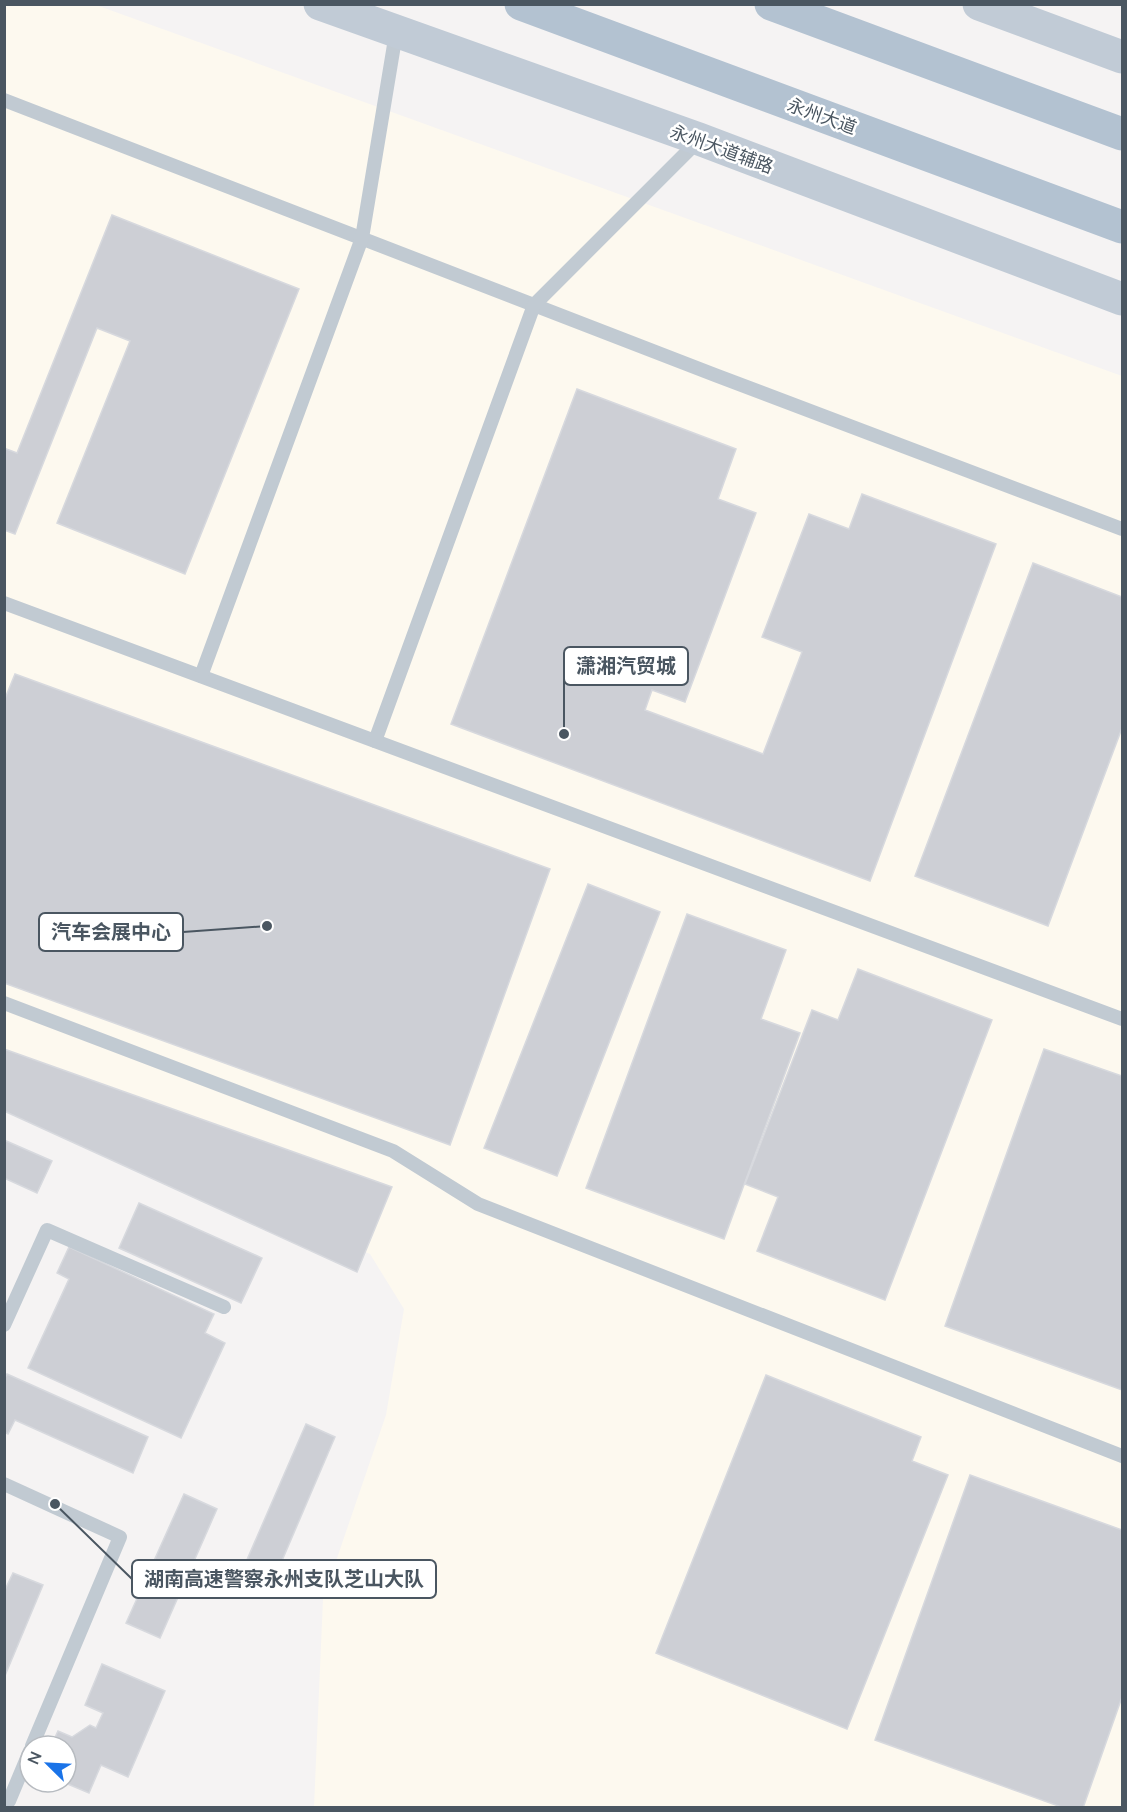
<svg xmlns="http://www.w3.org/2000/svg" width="1127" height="1812" font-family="Mulish,'Noto Sans SC',sans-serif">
	<rect width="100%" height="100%" fill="#f5f3f3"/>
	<polygon fill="#fdf9ef" points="5,5 96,5 1122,376 1122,1807 314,1807 323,1599 386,1415 404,1309 370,1254 5,1091"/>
	<g fill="#cdcfd5" stroke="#d7d9de" stroke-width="1.5">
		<polygon points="112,215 299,289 185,574 57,523 130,341 97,328 15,534 4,530 4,448 17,453"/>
		<polygon points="577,389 736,449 718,499 756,513 685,702 652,690 645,710 763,754 802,652 762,637 809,514 849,529 862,494 996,544 870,881 451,724"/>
		<polygon points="1033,563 1122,597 1122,728 1048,926 915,876"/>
		<polygon points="15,674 550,869 450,1145 4,983 4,701"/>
		<polygon points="588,884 660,912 557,1176 484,1148"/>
		<polygon points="687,914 786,950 761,1019 800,1033 724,1239 586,1188"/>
		<polygon points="858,969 992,1020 885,1300 757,1251 778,1197 745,1184 812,1010 838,1020"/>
		<polygon points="4,1049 392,1187 357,1272 4,1111"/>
		<polygon points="1044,1049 1122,1076 1122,1390 945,1326"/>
		<polygon points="4,1140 52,1161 37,1193 4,1178"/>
		<polygon points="139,1203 262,1258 241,1303 119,1248"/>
		<polygon points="69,1247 214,1314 205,1333 225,1343 181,1438 28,1368 69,1279 57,1273"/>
		<polygon points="7,1374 148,1437 133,1473 15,1420 8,1434 4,1432 4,1380"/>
		<polygon points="766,1375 921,1437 912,1461 948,1475 847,1729 656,1653"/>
		<polygon points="306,1424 335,1437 266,1598 236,1585"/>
		<polygon points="970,1475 1122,1530 1122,1697 1083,1808 1064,1808 875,1740"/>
		<polygon points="184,1494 217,1509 160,1638 126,1623"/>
		<polygon points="13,1573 43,1585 4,1678 4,1592"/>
		<polygon points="102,1664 165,1691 128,1777 101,1765 89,1793 63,1782 66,1782 66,1746 51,1746 58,1731 72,1737 90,1725 96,1728 103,1713 85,1705"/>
	</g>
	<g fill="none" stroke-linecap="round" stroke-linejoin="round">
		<g stroke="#c1cad2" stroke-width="14">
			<polyline points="4,100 715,375 1122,529"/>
			<polyline points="4,603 1122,1019"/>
			<polyline points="201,676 362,238 396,33"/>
			<polyline points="375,741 534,305 699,140"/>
			<polyline points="4,1003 393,1151 478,1204 1122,1456"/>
			<polyline points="4,1325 47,1230 224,1307"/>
			<polyline points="4,1484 120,1537 32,1746"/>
			<polyline points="4,1799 9,1801 30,1751"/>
		</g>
		<g stroke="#c1cbd6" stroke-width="33">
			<polyline points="320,4 699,139 1122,299"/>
			<polyline points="979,4 1122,57"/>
		</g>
		<g stroke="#b3c2d1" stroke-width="33">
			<polyline points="521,4 1122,227"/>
			<polyline points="771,4 1122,134"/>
		</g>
	</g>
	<g text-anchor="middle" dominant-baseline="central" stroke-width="5" stroke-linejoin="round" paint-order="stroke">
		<g font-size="18" fill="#4a5661" stroke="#fff">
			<text transform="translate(822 116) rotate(20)">永州大道</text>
			<text transform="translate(722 149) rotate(20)">永州大道辅路</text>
		</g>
	</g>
	<path fill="none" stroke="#4a5661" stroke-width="2" d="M564 734L564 666M267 926L183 932M55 1504L132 1579"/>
	<g fill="#4a5661" stroke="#fff" stroke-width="2">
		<circle cx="564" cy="734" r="6"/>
		<circle cx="267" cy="926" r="6"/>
		<circle cx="55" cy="1504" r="6"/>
	</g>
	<g fill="#fff" stroke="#4a5661" stroke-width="2">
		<rect x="564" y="647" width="124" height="38" rx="6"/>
		<rect x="39" y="913" width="144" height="38" rx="6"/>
		<rect x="132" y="1560" width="304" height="38" rx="6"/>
	</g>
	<g font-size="20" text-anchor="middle" font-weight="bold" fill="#4a5661">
		<text x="626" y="673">潇湘汽贸城</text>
		<text x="111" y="939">汽车会展中心</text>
		<text x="284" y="1586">湖南高速警察永州支队芝山大队</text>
	</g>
	<rect width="1127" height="1812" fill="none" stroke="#4a5661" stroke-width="12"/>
	<g transform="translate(48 1764) rotate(294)"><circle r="28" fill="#ffffff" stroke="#b7bbc0" stroke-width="1.5"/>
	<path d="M0-4.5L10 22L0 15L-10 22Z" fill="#1a73e8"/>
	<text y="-9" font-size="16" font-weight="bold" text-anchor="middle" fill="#4a5661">N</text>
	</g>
</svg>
